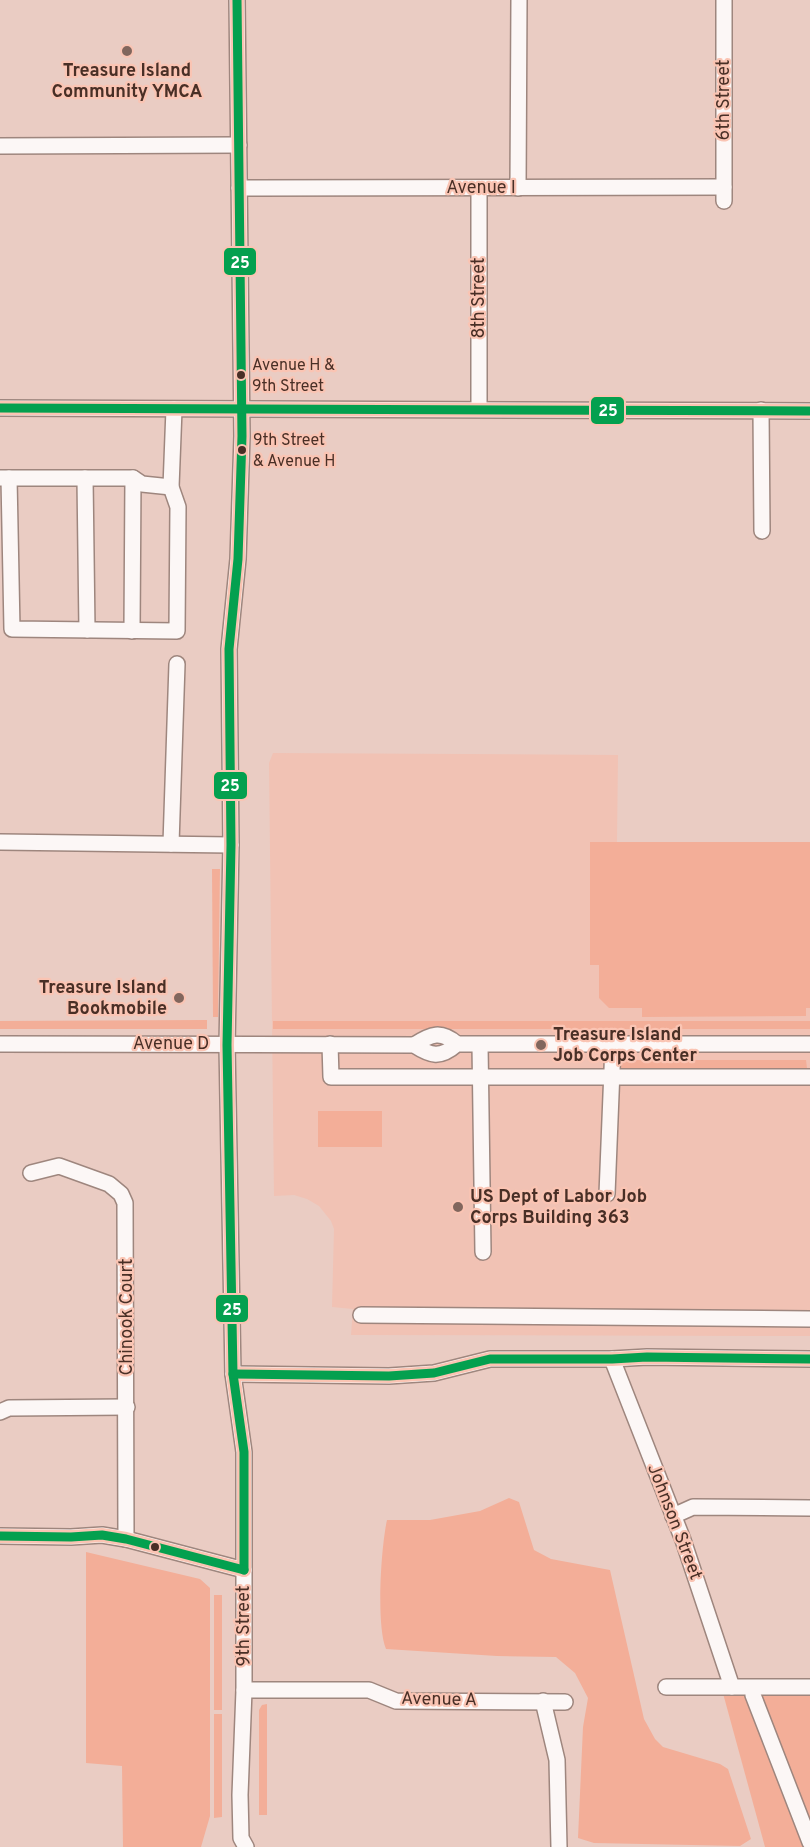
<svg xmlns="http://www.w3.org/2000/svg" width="810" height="1847" font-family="Overpass,sans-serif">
	<rect width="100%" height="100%" fill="#eaccc3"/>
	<polygon fill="#f1c2b4" points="273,753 618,755 617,842 810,842 810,1336 351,1335 353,1309 332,1307 334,1229 331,1221 319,1206 307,1199 294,1195 274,1196 269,763"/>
	<g fill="#f3ae98">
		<polygon points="590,842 810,842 810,1008 806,1008 806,1016 642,1017 642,1008 609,1008 599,998 599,965 590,965"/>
		<polygon points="212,869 220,869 218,1017 213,1017"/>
		<polygon points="207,1020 207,1029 0,1029 0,1021"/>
		<rect x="273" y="1021" width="537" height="8"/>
		<polygon points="622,1060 806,1060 807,1068 620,1068"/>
		<rect x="318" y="1111" width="64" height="36"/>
		<path d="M509 1498 519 1502 534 1550 551 1559 610 1570 644 1719 655 1739 663 1747 720 1764 728 1769 751 1839 740 1846 594 1843 578 1838 583 1727 588 1698 575 1673 556 1657 497 1656 386 1649C376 1625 381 1547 387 1520H430L480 1511Z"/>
		<polygon points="86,1552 200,1579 210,1588 210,1816 201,1847 123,1847 122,1766 86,1763"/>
		<rect x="214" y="1595" width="8" height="115"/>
		<polygon points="721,1686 810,1688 810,1847 765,1847"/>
		<polygon points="267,1704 267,1815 259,1815 259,1710 262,1705"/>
		<polygon points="214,1714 222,1714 222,1817 214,1818"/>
	</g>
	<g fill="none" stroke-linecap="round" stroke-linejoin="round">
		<g stroke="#9e867e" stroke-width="18">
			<g id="minor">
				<polyline points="237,0 242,436 238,559 229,649 231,845 227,1045 233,1374 244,1452 244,1690 240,1795 241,1838 246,1847"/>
				<polyline points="724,0 724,201"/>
				<polyline points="0,146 239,145"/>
				<polyline points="239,188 724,187"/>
				<polyline points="479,188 479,409"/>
				<polyline points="518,188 519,0"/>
				<polyline points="0,408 810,411"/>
				<polyline points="761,410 762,531"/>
				<polyline points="0,478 9,478 12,629 177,631 178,507 171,487 174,409"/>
				<polyline points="9,478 133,478 142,484 171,487"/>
				<polyline points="85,478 87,630"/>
				<polyline points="132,631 133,478"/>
				<polyline points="0,842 231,845"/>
				<polyline points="171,844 177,664"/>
				<path d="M0 1044 414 1045C431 1056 440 1059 457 1044H810"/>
				<polyline points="330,1044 331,1077 810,1077"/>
				<path d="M414 1045C431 1034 441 1030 457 1044"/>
				<polyline points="480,1045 483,1252"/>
				<polyline points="31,1173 59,1166 109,1184 121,1194 125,1203 126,1539"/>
				<polyline points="607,1194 613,1045"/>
				<polyline points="361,1315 810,1319"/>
				<polyline points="612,1359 683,1540 732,1687"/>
				<polyline points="233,1374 389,1376 434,1373 490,1359 612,1359 647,1357 810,1359"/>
				<polyline points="0,1412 9,1408 127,1407"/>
				<polyline points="673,1516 693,1507 810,1508"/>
				<polyline points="0,1536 71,1537 102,1535 126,1539 244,1570"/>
				<polyline points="666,1687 810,1687"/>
				<polyline points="244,1690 369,1690 396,1701 565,1702"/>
				<polyline points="753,1695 810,1842"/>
				<polyline points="543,1701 557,1760 559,1847"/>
			</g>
		</g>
		<use href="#minor" stroke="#fcf7f6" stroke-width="15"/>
		<g stroke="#fac4b3" stroke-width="14">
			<g id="bus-1">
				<polyline points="237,0 242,436 238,559 229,649 231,845 227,1045 233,1374 244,1452 244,1570"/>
				<polyline points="0,408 810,411"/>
				<polyline points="233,1374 389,1376 434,1373 490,1359 612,1359 647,1357 810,1359"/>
				<polyline points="0,1536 71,1537 102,1535 126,1539 244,1570"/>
			</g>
		</g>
		<use href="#bus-1" stroke="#04a04f" stroke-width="9"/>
	</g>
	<g fill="#81665d" stroke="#fac4b3" stroke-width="2">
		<circle cx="127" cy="51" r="6"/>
		<circle cx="179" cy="998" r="6"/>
		<circle cx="541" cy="1045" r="6"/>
		<circle cx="458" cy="1207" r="6"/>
	</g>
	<g fill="#492f26" stroke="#fac4b3" stroke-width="2">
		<circle cx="241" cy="375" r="5"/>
		<circle cx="242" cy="450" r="5"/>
		<circle cx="155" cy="1547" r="5"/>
	</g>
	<g text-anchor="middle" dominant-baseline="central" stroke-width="4.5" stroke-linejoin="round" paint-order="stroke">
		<g font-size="16" fill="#492f26" stroke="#fac4b3" text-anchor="start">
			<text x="252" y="366">Avenue H &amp;<tspan x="252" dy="21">9th Street</tspan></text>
			<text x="253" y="441">9th Street<tspan x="253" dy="21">&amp; Avenue H</tspan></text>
		</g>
		<g font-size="18" font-weight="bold" fill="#492f26" stroke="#fac4b3" text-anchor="start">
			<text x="127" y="71" text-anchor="middle">Treasure Island<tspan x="127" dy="21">Community YMCA</tspan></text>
			<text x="167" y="988" text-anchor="end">Treasure Island<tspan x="167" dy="21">Bookmobile</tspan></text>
			<text x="553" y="1035">Treasure Island<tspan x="553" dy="21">Job Corps Center</tspan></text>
			<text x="470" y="1197">US Dept of Labor Job<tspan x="470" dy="21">Corps Building 363</tspan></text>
		</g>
		<g font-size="18" fill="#492f26" stroke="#fac4b3">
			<text transform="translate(724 100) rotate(-90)">6th Street</text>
			<text x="481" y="188">Avenue I</text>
			<text transform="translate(479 298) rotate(-90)">8th Street</text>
			<text x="171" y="1044">Avenue D</text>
			<text transform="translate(127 1317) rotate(-90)">Chinook Court</text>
			<text transform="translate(674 1522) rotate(69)">Johnson Street</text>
			<text transform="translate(244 1626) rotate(-90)">9th Street</text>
			<text transform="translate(439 1700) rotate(1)">Avenue A</text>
		</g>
	</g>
	<g stroke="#fac4b3" stroke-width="2">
		<rect x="223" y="247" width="34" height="29" rx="6" fill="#04a04f"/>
		<rect x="590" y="396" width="35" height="29" rx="6" fill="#04a04f"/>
		<rect x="213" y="771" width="35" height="29" rx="6" fill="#04a04f"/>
		<rect x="215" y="1294" width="34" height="29" rx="6" fill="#04a04f"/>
	</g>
	<g font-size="16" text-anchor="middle" font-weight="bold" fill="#fff">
		<text x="240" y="268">25</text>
		<text x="608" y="416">25</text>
		<text x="230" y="791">25</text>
		<text x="232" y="1315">25</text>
	</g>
</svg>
